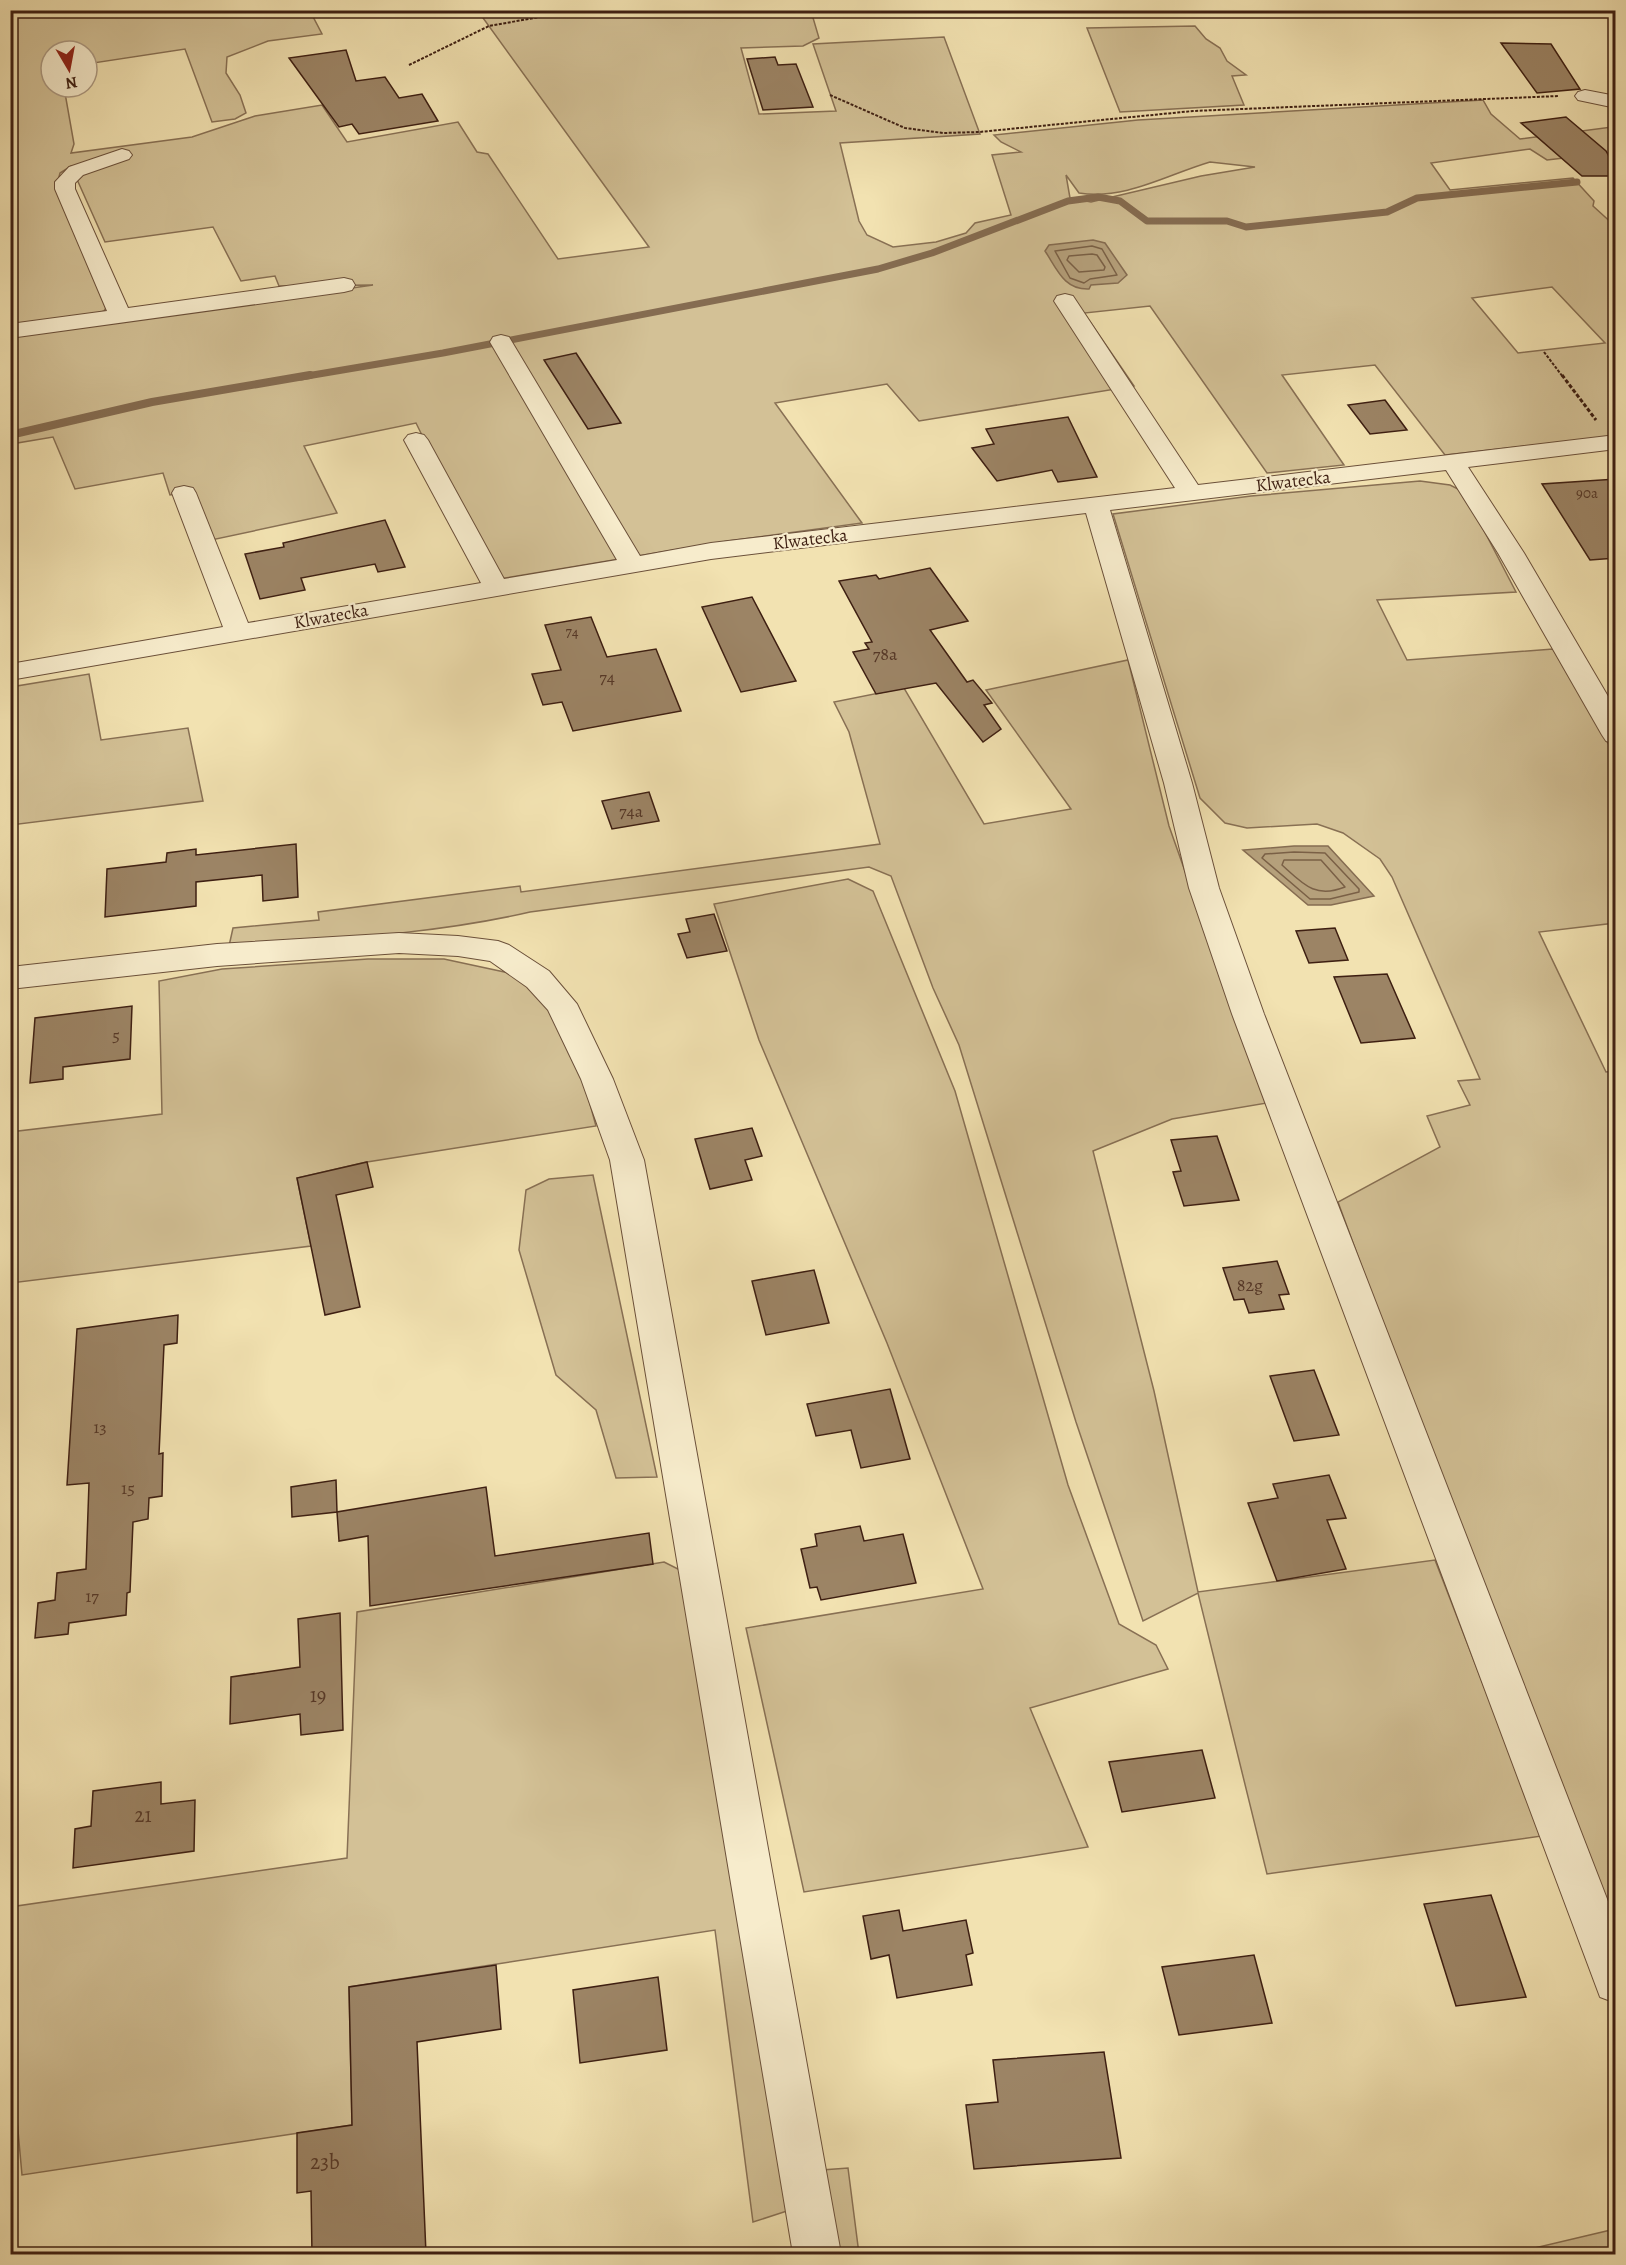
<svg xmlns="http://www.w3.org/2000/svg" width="1626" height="2265" font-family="Alegreya,serif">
	<rect width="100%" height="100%" fill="#f2e2b1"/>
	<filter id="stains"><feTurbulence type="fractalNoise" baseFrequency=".00333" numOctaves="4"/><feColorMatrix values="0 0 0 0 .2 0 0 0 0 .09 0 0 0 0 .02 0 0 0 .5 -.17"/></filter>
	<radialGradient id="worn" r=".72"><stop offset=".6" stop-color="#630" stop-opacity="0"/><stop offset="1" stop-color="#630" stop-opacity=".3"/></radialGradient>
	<g fill="#d3c196" stroke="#887054" stroke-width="1.5" fill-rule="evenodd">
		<path d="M11 11H310L322 34 268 41 227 57 226 73 240 95 246 113 235 119 212 122 185 49 87 64V51H51V87H62L65 93 74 144 71 153 192 137 255 116 322 105 347 142 458 122 477 152 488 154 558 259 649 247 478 11H811L819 38 803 46 741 48 759 114 836 111 813 44 944 37 980 134 840 143 859 221 867 235 893 247 936 242 966 233 975 223 1011 215 992 155 1021 152 1001 142 994 135 1138 120 1483 100 1491 114 1520 139 1612 127 1615 130V152L1547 160 1530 149 1431 163 1450 190 1573 178 1594 201 1593 206 1615 226V436L1445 455 1375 365 1282 375 1344 465 1267 473 1150 306 1084 313 1134 386 919 421 887 384 775 403 862 523 728 541 493 580 416 423 304 446 337 513 202 542 184 493 170 495 163 473 75 489 53 437 11 444 10 337 373 285 279 286 275 276 241 281 213 227 105 242 71 166 60 173 57 185 108 305 104 311 92 315 11 327ZM1210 162 1255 167 1201 176 1091 202 1070 198 1066 175 1079 193C1126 200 1166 175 1210 162ZM1552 287 1605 343 1518 353 1472 298Z"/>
		<polygon points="1195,26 1206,39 1220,48 1227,61 1246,75 1232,76 1244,105 1120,112 1087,28"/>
		<polygon points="1420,481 1450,485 1464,492 1516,592 1377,600 1407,660 1553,649 1615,755 1615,923 1539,932 1606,1072 1615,1071 1615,1948 1579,1858 1338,1202 1440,1147 1427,1116 1470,1105 1458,1081 1480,1079 1392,877 1380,859 1343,833 1317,824 1247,828 1225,823 1200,798 1113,514 1251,496"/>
		<path d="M1128 660 1169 826 1267 1103 1172 1119 1093 1151 1154 1391 1198 1592 1435 1560 1542 1836 1267 1874 1198 1593 1143 1621 1076 1422 959 1045 933 988 891 876 869 867 530 912C431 935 329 939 229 946L233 928 319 920 318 912 520 886 521 892 880 844 849 732 834 702 904 688 984 824 1071 809 986 690Z"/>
		<polygon points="89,674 101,740 188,728 203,801 11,825 11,687"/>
		<polygon points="848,879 873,891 955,1091 1068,1485 1119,1624 1156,1645 1168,1669 1030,1708 1088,1847 804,1892 746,1628 983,1589 887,1343 759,1040 714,904"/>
		<polygon points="368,959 444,959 509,973 547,1001 575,1049 596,1126 367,1162 297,1178 311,1246 11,1283 10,1132 162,1114 159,981 222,969"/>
		<polygon points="593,1175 657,1477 616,1478 596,1410 556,1375 519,1250 526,1190 549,1179"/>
		<polygon points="664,1562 684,1572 787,2211 753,2222 715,1930 349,1987 352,2125 22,2175 10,2042 10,1907 347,1858 357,1612"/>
		<polygon points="848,2168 859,2254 837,2254 822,2170"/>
		<polygon points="1615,2229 1615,2254 1509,2254"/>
	</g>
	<g fill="#b5a07b" stroke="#856c51" stroke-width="1.5">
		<path d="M1093 240 1105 243 1127 275 1118 283 1091 285 1089 289C1064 290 1057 269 1045 251L1049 245Z"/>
		<polygon points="1294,846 1328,846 1374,896 1331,905 1308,905 1243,850"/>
	</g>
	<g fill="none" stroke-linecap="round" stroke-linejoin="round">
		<g stroke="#7a6046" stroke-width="1.5">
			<polygon points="1092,246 1102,249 1117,275 1090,279 1084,283 1070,278 1055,251"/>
			<polygon points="1092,254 1097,255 1105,267 1104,270 1079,272 1067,260 1069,256"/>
			<polygon points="1294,852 1325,853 1359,889 1359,892 1330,899 1310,899 1262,858 1265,854"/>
			<path d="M1284 860H1321L1345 887C1315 899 1303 884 1282 865Z"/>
		</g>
		<polyline stroke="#856c51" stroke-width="7" points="301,377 443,353 878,269 932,253 1068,201 1098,197 1120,201 1147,221 1227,221 1246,227 1387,212 1417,198 1577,182"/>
		<polyline stroke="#856c51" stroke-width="8" points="10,435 152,402 310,375"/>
	</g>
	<g fill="#9c8465" stroke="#3e1f12" stroke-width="1.5">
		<polygon points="1501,43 1551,44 1580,89 1537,93"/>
		<polygon points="346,50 356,81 385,77 399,98 422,94 438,121 359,134 352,124 339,127 289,58"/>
		<polygon points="775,57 778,65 796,64 813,107 763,110 747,59"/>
		<polygon points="1566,117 1606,151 1616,169 1616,176 1582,176 1521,123"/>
		<polygon points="576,353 621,423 588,429 544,360"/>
		<polygon points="1385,400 1407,430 1370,434 1348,405"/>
		<polygon points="1068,417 1097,477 1058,482 1052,470 997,481 972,448 994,444 986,429"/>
		<polygon points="1616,479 1616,558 1590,560 1542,484"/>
		<polygon points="385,520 405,567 378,572 375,564 301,578 305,590 260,599 245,554 284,547 283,543"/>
		<polygon points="930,568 968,621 930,630 967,682 973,680 992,703 984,705 1001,729 983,742 936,683 876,694 853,652 869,649 865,643 872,642 839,581 876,575 879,579"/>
		<polygon points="752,597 796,681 741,692 702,607"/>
		<polygon points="591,617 607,657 656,649 681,711 573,731 562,702 543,705 532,674 561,670 545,625"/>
		<polygon points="649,792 659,821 612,829 602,801"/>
		<polygon points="296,844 298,897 263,901 262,875 196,882 196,906 105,917 107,869 166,862 167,853 196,849 196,855"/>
		<polygon points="714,914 727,951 687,958 678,934 690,932 686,919"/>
		<polygon points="1335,928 1348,960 1309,963 1296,931"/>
		<polygon points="1387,974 1415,1038 1361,1043 1334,977"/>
		<polygon points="132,1006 130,1059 63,1067 63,1079 30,1083 35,1018"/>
		<polygon points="752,1128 762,1156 745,1160 752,1180 710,1189 695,1139"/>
		<polygon points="1217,1136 1239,1200 1184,1206 1173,1172 1181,1171 1171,1140"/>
		<polygon points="367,1162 373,1187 336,1195 360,1307 325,1315 297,1178"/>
		<polygon points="1277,1261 1289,1294 1279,1295 1284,1309 1249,1313 1244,1299 1234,1300 1223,1268"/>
		<polygon points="814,1270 829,1323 766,1335 752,1281"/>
		<polygon points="178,1315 177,1343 164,1345 159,1454 163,1453 162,1496 149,1498 148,1519 133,1522 130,1592 127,1593 126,1615 69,1623 68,1634 35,1638 38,1603 55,1600 57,1573 86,1569 89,1483 67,1485 77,1329"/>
		<polygon points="1314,1370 1339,1435 1294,1441 1270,1376"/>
		<polygon points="890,1389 910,1459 861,1468 851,1430 816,1436 807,1404"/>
		<polygon points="1329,1475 1346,1518 1327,1520 1346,1569 1277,1581 1248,1503 1278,1498 1273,1484"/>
		<polygon points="336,1480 337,1512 292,1517 291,1487"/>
		<polygon points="486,1487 495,1556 649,1533 653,1564 370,1606 368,1536 339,1541 337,1512"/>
		<polygon points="860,1526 864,1541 903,1534 916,1583 821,1600 817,1587 810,1588 801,1549 817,1546 815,1534"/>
		<polygon points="340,1613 343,1730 301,1735 300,1714 230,1724 231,1677 300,1667 298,1619"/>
		<polygon points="1202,1750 1215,1798 1122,1812 1109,1762"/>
		<polygon points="161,1782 161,1804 195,1800 194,1851 73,1868 75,1829 91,1826 93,1791"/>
		<polygon points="1491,1895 1526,1997 1456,2006 1424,1904"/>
		<polygon points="899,1910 903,1931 966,1920 973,1953 966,1955 972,1985 897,1998 889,1955 871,1959 863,1916"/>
		<polygon points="1254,1955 1272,2023 1179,2035 1162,1967"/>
		<polygon points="496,1965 501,2029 417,2042 426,2254 312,2254 311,2191 297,2193 297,2133 352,2125 349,1987"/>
		<polygon points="658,1977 667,2050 580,2063 573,1990"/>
		<polygon points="1104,2052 1121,2158 974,2169 966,2105 998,2102 993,2060"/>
	</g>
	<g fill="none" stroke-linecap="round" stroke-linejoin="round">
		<g stroke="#6b503a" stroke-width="2">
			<g id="minor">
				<polygon points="1585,90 1616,96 1616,108 1578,100 1575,96 1578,92"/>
				<polygon points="122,149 129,151 132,155 129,159 83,175 75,183 75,189 128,308 344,278 352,280 355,285 352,290 344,292 10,338 10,324 107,311 55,189 55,182 69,167"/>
				<polygon points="1065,294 1073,296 1198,485 1616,435 1616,449 1468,467 1524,553 1616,710 1616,744 1606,741 1602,735 1498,553 1446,470 1110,510 1192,783 1219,888 1264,1014 1616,1922 1616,2003 1600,1997 1594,1981 1232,1014 1189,888 1164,783 1086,513 711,559 10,680 10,664 223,627 172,493 175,488 184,486 193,488 196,493 248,623 481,583 404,440 408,435 416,433 424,435 428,440 504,579 617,560 490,342 493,337 501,335 509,337 512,342 640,556 711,543 1175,488 1054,301 1057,296"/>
				<polygon points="399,933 458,936 498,941 509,945 549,971 577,1004 613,1079 644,1160 841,2254 793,2254 610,1160 581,1079 548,1010 527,987 490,961 458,956 399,953 217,966 10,989 10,967 217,944"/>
			</g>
		</g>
		<g stroke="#3e1f12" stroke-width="2" stroke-dasharray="3 1.5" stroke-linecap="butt">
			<polyline points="409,65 489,26 579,10"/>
			<polyline points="830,95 905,128 943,133 979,132 1193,111 1559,96"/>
			<polyline points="1544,352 1563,377"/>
		</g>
		<polyline stroke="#3e1f12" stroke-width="3" stroke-dasharray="4 2" stroke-linecap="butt" points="1562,375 1596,420"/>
		<use href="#minor" fill="#f7eccc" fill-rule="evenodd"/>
	</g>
	<g text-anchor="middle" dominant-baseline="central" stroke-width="4.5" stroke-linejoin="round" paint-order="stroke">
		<g font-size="15" fill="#563827">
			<text x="1587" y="493">90a</text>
			<text x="572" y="632">74</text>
		</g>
		<g font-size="18" fill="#3e1f12" stroke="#f7eccc">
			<text transform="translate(1293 481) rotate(-7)">Klwatecka</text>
			<text transform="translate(810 539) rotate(-7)">Klwatecka</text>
			<text transform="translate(331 616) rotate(-10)">Klwatecka</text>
		</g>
		<g font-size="18" fill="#563827">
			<text x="885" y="654">78a</text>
			<text x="607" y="677">74</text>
			<text x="631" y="811">74a</text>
			<text x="116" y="1035">5</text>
			<text x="1250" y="1285">82g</text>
			<text x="100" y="1427">13</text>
			<text x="128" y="1488">15</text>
			<text x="92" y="1596">17</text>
		</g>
		<g font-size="21" fill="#563827">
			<text x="318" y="1695">19</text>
			<text x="143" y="1815">21</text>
			<text x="325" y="2162">23b</text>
		</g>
	</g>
	<rect width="1626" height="2265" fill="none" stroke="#f2e2b1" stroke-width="36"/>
	<rect x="12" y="12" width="1602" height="2241" fill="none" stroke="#3e1f12" stroke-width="3"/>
	<rect x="18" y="18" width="1590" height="2229" fill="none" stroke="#3e1f12" stroke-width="1.5"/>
	<g transform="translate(69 69) rotate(170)"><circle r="28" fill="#f7eccc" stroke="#ad9a82" stroke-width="1.5"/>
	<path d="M0-4.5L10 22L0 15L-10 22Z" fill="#8f2418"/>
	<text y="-9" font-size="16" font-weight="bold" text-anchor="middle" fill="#3e1f12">N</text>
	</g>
	<rect width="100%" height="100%" filter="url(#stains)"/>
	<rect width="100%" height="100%" fill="url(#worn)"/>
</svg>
